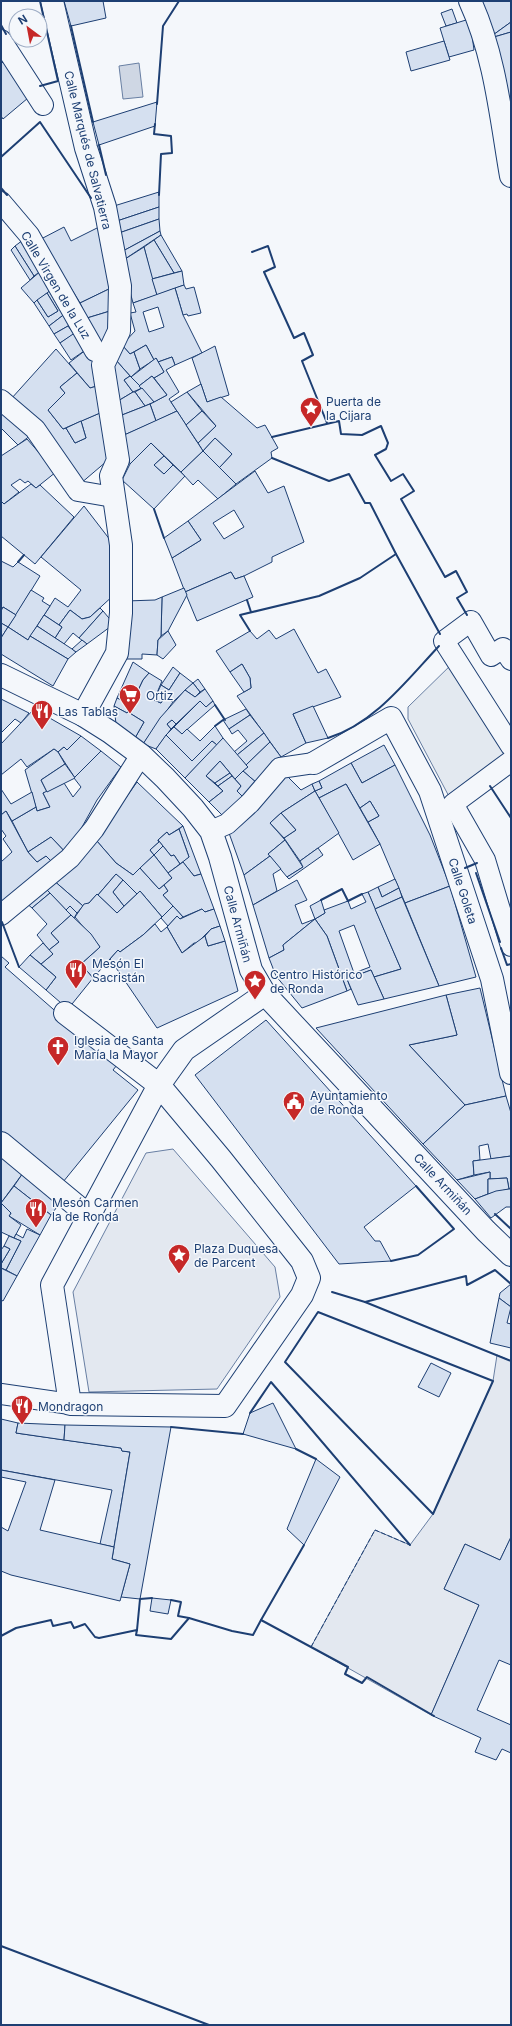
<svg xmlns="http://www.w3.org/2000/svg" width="512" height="2026" font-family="Inter,sans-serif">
	<rect width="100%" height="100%" fill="#f4f7fb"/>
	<polygon fill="#e3e9f0" stroke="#687fa3" points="456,660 511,761 453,804 408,719 408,707"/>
	<g fill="#e3e8f0" stroke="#687fa3">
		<polygon points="173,1149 275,1267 280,1297 217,1389 89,1392 73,1292 146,1153"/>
		<polygon points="497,1355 511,1361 511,1537 500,1560 465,1544 444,1589 479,1605 431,1715 311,1647 375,1530 410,1545 433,1514 493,1381"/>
	</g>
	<polygon fill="#cfd7e4" stroke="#687fa3" points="139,63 143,97 123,99 119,66"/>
	<g fill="#d5e0f0" stroke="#1d3f73" fill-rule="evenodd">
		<polygon points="64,1 103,1 106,18 71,26"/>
		<polygon points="481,1 511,1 511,22 493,35"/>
		<polygon points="452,9 457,23 446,26 441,13"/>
		<polygon points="466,20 472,35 474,50 449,57 440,28"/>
		<polygon points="511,22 511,32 494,37 493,35"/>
		<polygon points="511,32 511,125 494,37"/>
		<polygon points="444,41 450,60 411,71 406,52"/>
		<polygon points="4,62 28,98 3,119 1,116 1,63"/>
		<polygon points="157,102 155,126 99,145 93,122"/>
		<polygon points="159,192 159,207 117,221 114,206"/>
		<polygon points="159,207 159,219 119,233 117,221"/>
		<polygon points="159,219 160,231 123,251 119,233"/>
		<polygon points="64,227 71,241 99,227 111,288 80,303 41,239"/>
		<polygon points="160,231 161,235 125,259 123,251"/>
		<polygon points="161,235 182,271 174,273 154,240"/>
		<polygon points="23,240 42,270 34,276 15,246"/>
		<polygon points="154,240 174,273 152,279 144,247"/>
		<polygon points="15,246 34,276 30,280 11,250"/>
		<polygon points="144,247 157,295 133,303 122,261"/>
		<polygon points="42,270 51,290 34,303 21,288"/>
		<polygon points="182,271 184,285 157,295 152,279"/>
		<polygon points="184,285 186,289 194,287 201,313 188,316 187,314 183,315 175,288"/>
		<polygon points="111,288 110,311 87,318 80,303"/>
		<path d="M175 288 183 315 202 353 175 365 172 357 158 362 156 358 154 360 146 345 130 354 122 345 135 331 130 313 136 312 133 303ZM158 307 164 327 149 332 143 312Z"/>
		<polygon points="51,290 66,313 49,326 34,303 37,300 48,317 58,311 47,293"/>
		<polygon points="47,293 58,311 48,317 37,300"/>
		<polygon points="110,311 109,340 101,345 87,318"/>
		<polygon points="66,313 76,332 74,334 68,326 54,334 49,326"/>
		<polygon points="68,326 74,334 60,343 54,334"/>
		<polygon points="76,332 87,349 71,360 60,343"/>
		<polygon points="122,345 130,354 134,352 140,369 131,377 115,359"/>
		<polygon points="146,345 154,360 140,369 134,352"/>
		<polygon points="215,346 229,395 207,402 192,358"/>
		<polygon points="56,349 77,373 60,387 65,393 48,410 63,429 66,428 75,443 86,438 81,421 100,413 106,433 107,461 80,484 11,399"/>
		<polygon points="87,349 97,364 97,386 90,388 69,363"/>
		<polygon points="172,357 175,365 166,370 179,392 169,399 177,411 156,421 150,404 167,395 154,378 164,372 158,362"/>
		<polygon points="156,358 164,372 154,378 152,376 139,386 131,377"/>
		<polygon points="115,359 130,376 124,380 133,392 118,401 113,364"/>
		<polygon points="77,373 90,388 97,386 100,413 63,429 48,410 65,393 60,387"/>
		<polygon points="130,376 142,388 133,392 124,380"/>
		<polygon points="152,376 167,395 154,402 139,386"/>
		<polygon points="201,384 207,402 221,397 257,428 265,425 278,448 271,452 272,458 236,484 219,468 232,454 215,438 203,451 198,443 216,426 187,392"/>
		<polygon points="142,388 154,402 145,406 135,392"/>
		<polygon points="133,392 135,392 145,406 122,415 118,401"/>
		<polygon points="187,392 202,411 186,425 171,402"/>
		<polygon points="150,404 156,421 122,436 122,415"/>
		<polygon points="1,407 31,435 18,445 1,428"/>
		<polygon points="177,411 203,451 181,472 151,443 130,464 122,436"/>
		<polygon points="202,411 216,426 198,443 186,425"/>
		<polygon points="81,421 86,438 75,443 66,428"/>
		<polygon points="215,438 232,454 219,468 203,451"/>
		<polygon points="27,439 56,472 36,488 28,481 25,483 20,479 11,485 19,492 4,504 1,501 1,456"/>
		<polygon points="151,443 164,456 154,465 164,474 173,465 185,476 154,509 122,480 130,464"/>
		<polygon points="203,451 236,484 218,499 198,480 193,485 181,472"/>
		<polygon points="164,456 173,465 164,474 154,465"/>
		<path d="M255 471 268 493 284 486 304 542 272 557V562L244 576 235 579 231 572 185 592 172 558 201 540 188 521ZM234 510 244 527 224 539 213 523Z"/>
		<polygon points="31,484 36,488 40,485 74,517 35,564 1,536 1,501 4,504"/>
		<polygon points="84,506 114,545 116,593 90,617 82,619 70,610 59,625 44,615 50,606 55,598 68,607 81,590 41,557"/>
		<polygon points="188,521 201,540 172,558 164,538"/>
		<polygon points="1,561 13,567 18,562 40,576 16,615 3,607 1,611"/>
		<polygon points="231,572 235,579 244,576 253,597 197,621 185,592"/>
		<polygon points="184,588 187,595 168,631 161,636 162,597"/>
		<polygon points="31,590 44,598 42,601 50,606 28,640 8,627"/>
		<polygon points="162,597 161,636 158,640 157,655 142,654 142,659 126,659 126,601 155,600"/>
		<polygon points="3,607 16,615 8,627 1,623 1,611"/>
		<polygon points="100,608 103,611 79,638 73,633 64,644 55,638 62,627 59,625 70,610 82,619 90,617"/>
		<polygon points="103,611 114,624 87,644 79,638"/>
		<polygon points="44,615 62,627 55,638 37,626"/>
		<polygon points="1,623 8,627 1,638"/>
		<polygon points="37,626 72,649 76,652 68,659 30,636"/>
		<polygon points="8,627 28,640 30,636 68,659 53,686 1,654 1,638"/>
		<polygon points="294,629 318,673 326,669 341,697 293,714 306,743 281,757 237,696 251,688 250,678 242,664 230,672 216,651 250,631 257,639 269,630 276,639"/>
		<polygon points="168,631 176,645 163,659 157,655 158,640"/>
		<polygon points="82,640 87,644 76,652 72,649"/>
		<polygon points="133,662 149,673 143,680 131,705 117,698"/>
		<polygon points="242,664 250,678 251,688 244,692 230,672"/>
		<polygon points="173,667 180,673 169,690 161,685"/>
		<polygon points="149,673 162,681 154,700 161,703 165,697 173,702 143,744 135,738 144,722 128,712 143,680"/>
		<polygon points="180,673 193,683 173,702 165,697 161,703 154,700 161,685 169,690"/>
		<polygon points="198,679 205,689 200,692 193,683"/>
		<polygon points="193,683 200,692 195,697 185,690"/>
		<polygon points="205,689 213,701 206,707 200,701 176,724 172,720 167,724 171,729 156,749 143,744 160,718 185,690 195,697"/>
		<polygon points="117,698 131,705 127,713 114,706"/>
		<polygon points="1,699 29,713 21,723 15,719 1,733"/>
		<polygon points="200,701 206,707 213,701 215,705 182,734 174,727"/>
		<polygon points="114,706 127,713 128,712 144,722 135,738 116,724"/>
		<polygon points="313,706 328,738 306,743 293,714"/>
		<polygon points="34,709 81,736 67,750 64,747 58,752 54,749 27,767 21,759 1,775 1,744"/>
		<polygon points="246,709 250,715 229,729 223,720"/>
		<polygon points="250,715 264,733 237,755 234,752 247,741 238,730 232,734 229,729"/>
		<polygon points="172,720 176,724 171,729 167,724"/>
		<polygon points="215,726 223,738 217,745 212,741 192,761 166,735 174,727 182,734 187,729 200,741"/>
		<polygon points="264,733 270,742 246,765 237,755"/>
		<polygon points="166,735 192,761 212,741 217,745 185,778 156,749"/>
		<polygon points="81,736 101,751 75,778 58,752 64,747 67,750"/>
		<polygon points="223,738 248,767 235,779 220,761 206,776 223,791 209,802 185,778"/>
		<polygon points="270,742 281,757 258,784 243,771 248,767 246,765"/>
		<polygon points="384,745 395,765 362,783 351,763"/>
		<polygon points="54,749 58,752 65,764 41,780 47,792 43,793 50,807 37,811 25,770"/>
		<polygon points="101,751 121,767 97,800 67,854 51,837 28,852 12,821 36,807 37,811 50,807 43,793 64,783 73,797 81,787 74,778"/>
		<polygon points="220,761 230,773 215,783 206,776"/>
		<polygon points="351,763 362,783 395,765 430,835 450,886 405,903 380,844 368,822 379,816 370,801 360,808 346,784 319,798 315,791 322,788 319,781"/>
		<polygon points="65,764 75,778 47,792 41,780"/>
		<polygon points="243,771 258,784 246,800 237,791 241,786 235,779"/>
		<polygon points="230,773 232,776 218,786 215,783"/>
		<polygon points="285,774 301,790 312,784 315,791 281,813 270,823 285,840 268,854 270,856 244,875 229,833"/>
		<polygon points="232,776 241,786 237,791 246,800 223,816 209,802 223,791 218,786"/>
		<polygon points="319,781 322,788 315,791 312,784"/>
		<polygon points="137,782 183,826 169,835 167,832 158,840 159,842 150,850 154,855 133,875 116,863 96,840"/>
		<polygon points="346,784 380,844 353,860 319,798"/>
		<polygon points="1,789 11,804 32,792 36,807 12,821 6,811 1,815"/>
		<polygon points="315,791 339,833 300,861 284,838 296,830 281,813"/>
		<polygon points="370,801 379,816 368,822 360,808"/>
		<polygon points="6,811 28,852 37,862 46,856 55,865 1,910 1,862 12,852 3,839 6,836 1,829 1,815"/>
		<polygon points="281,813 296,830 284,838 270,823"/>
		<polygon points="183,826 201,874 194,876 182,861 189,857 179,829"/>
		<polygon points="179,829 189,857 180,864 174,855 171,856 158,840 167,832 169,835"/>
		<polygon points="51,837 67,854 55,865 46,856 37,862 28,852"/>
		<polygon points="96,840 116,863 133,875 140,868 159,889 164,885 168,891 163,895 173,906 162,917 140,891 137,894 116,874 98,895 97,894 89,903 83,906 52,879"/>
		<polygon points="158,840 163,846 154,855 150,850 159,842"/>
		<polygon points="285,840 303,867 287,877 268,854"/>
		<polygon points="163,846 171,856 174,855 180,864 168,873 154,855"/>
		<polygon points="318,848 323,855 289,879 287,877 303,867 300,861"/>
		<polygon points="154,855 172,878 159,889 140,868"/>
		<polygon points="270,856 281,869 273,874 277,891 253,905 244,875"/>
		<polygon points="183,862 194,876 201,874 214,909 205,912 202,909 183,917 163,895 168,891 164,885 172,878 168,873"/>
		<polygon points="116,874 123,880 113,892 124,906 117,913 98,895"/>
		<polygon points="52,879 83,906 77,913 70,906 66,910 44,887"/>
		<polygon points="395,879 399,888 382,897 378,887"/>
		<polygon points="123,880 137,894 124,906 113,892"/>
		<polygon points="297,880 307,900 295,905 302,924 315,919 283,945 284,950 269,958 253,905"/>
		<polygon points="450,886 476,977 439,986 405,903"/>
		<polygon points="44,887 50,893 32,908 25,902"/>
		<polygon points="378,887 382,897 399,888 402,897 375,909 368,892"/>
		<polygon points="140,891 162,917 143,935 120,952 118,950 93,978 81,964 100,947 75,917 84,904 89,903 97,894 117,913"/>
		<path d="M368 892 401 969 374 977 371 970 347 979 351 989 347 991 327 936 315 919 325 913 324 910 348 901 351 909 366 902 362 894ZM354 925 370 967 354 973 339 931Z"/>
		<polygon points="50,893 71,915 51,933 59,942 49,950 37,935 47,924 32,908"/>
		<polygon points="402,897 439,986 384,999 374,977 401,969 375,909"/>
		<polygon points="321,900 325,913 315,919 310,906"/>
		<polygon points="70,906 77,913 74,918 66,910"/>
		<polygon points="173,906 183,917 180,919 177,916 168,926 161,918"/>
		<polygon points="202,909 205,912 214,909 220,926 211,929 197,943 194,943 182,953 167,927 177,916 180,919"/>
		<polygon points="71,915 91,934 100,947 81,964 93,978 68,1009 46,990 56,977 41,964 53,954 49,950 59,942 51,933"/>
		<polygon points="315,919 327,936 347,991 302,1008 276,976 269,958 284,950 283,945"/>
		<polygon points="155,924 161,932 167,927 182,953 205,936 208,946 225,941 238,991 157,1028 110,959 118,950 120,952 143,935"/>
		<polygon points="220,926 225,941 208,946 205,936 211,929"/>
		<polygon points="43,943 53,954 41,964 30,955"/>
		<polygon points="30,955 56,977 46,990 19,967"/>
		<polygon points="1,956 9,963 5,967 117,1065 113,1070 138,1090 63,1182 1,1131"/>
		<polygon points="371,970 384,999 358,1005 347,979"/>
		<polygon points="480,988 506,1096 465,1105 409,1045 457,1035 446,995"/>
		<polygon points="446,995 457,1035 409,1045 465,1105 423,1144 316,1028"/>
		<polygon points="266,1020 416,1186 364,1227 375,1241 380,1241 391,1261 339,1264 195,1075"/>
		<polygon points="506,1096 511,1113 511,1156 491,1159 488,1144 479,1146 480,1160 473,1161 474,1175 457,1180 423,1144 465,1105"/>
		<polygon points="1,1156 23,1173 1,1203"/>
		<polygon points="511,1156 511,1189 509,1189 507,1178 490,1179 490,1172 474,1175 473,1161"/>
		<polygon points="490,1172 490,1179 488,1179 488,1194 475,1199 457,1180"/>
		<polygon points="23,1173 59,1204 51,1215 14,1186"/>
		<polygon points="507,1178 509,1189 488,1194 488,1179"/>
		<polygon points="14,1186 51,1215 40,1235 9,1216 11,1213 1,1203"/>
		<polygon points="509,1189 511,1189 511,1207 506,1207 491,1218 475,1199 496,1191"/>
		<polygon points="1,1203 11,1213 9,1216 21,1225 14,1238 1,1232"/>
		<polygon points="27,1229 40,1235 17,1276 6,1270 21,1241 14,1238 16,1234 23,1238"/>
		<polygon points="9,1236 21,1241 6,1270 1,1268 1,1264 10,1249 4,1246"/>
		<polygon points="4,1246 10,1249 1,1264 1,1250"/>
		<polygon points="1,1268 17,1276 3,1301 1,1300"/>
		<polygon points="511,1284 511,1307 499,1298 500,1293"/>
		<polygon points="499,1298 511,1307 507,1323 511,1324 511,1348 490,1343"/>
		<polygon points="431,1363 451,1373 439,1397 418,1387"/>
		<polygon points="273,1403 296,1449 243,1434 250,1413"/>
		<polygon points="1,1419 18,1423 16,1433 121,1448 122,1451 130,1452 114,1547 100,1544 112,1490 1,1470"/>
		<polygon points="18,1423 65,1425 64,1440 16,1433"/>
		<polygon points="65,1425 171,1427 140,1599 121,1597 130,1564 112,1559 130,1452 122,1451 121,1448 64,1440"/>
		<polygon points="316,1459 340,1477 304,1545 287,1529"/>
		<polygon points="1,1470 55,1480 40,1530 114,1547 112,1559 130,1564 120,1601 11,1575 1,1571 1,1527 8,1531 26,1482 1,1477"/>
		<polygon points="511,1537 511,1665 499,1660 477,1710 511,1725 511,1753 502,1749 496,1760 475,1752 481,1738 431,1715 479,1605 444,1589 465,1544 500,1560"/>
		<polygon points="152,1598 171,1600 168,1614 150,1611"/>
	</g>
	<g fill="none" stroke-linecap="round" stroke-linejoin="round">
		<g stroke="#1d3f73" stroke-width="22">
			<g id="pedestrian">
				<polyline points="1,40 43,105"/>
				<polyline points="1,202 29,235 95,351"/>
				<polyline points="1,400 35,429 78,491 113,497"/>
				<polyline points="511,660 503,648 491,656 471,621 444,641 511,746"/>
				<polyline points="511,761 453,804 485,860 511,946"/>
				<polyline points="211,831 227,824 250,803 280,768 314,763"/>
				<polyline points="1,915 70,858 94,829 141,755"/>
				<polyline points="1,1394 70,1404"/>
			</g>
		</g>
		<g stroke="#1d3f73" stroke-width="24">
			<g id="minor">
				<polyline points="52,1 86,148 105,207 120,286 119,331 103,365 118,460 111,476 121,545 121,613 117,653 83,715"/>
				<path d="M470 1C495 55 501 118 511 176"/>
				<polyline points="1,675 83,715 110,732 141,755 165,778 193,808 211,831 220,857 251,970 265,994 184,1050 159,1085 52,1285 70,1404 225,1406 302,1295 309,1278 302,1261 221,1159 159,1085 65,1013"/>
				<polyline points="314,763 391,718 430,791 492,979 511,1073"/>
				<polyline points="1,1143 89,1216"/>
			</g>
		</g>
		<g stroke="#1d3f73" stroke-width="24">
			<polyline id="tertiary" points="265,994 486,1231 511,1255"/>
		</g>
		<use href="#pedestrian" stroke="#f4f7fb" stroke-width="20"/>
		<use href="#minor" stroke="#f4f7fb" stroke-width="22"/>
		<use href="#tertiary" stroke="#f4f7fb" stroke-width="22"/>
		<polyline stroke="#1d3f73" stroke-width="1" stroke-dasharray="5 2" stroke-linecap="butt" points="311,1647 375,1530 410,1545"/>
		<g stroke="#1d3f73" stroke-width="2">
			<polyline points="1,25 6,34"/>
			<polyline points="71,26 93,122"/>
			<polyline points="40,86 58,81 40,1"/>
			<polyline points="157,104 163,26 179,1"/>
			<polyline points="155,124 154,134 171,136 172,153 161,154 159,195"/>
			<polyline points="99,145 106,175"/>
			<polyline points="1,157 40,122 91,198"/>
			<polyline points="1,188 7,195"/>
			<polyline points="252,252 268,246 275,267 264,272 294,338 304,333 313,355 302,361 327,423"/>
			<polyline points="272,437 339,421 341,434 362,435 381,426 388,443 386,449 375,455 391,481 403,474 414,491 401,499 445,577 456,571 467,592 457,598 467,615"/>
			<polyline points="154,509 164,538"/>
			<polyline points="396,554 440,634"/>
			<polyline points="18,562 24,555"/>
			<polyline points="247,600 251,612"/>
			<polyline points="250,631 240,615 319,596 360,578 396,554 370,503 365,503 349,474 329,481 272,458"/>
			<polyline points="215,705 225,720"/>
			<polyline points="215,726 223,720"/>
			<path d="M328 738C374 724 407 680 439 646"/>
			<polyline points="490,786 511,818"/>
			<polyline points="465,868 477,863"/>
			<polyline points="476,873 500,942"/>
			<polyline points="321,900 342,889 348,901 362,894"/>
			<polyline points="2,922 19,967"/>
			<polyline points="501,948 507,965 511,964"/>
			<polyline points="495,1214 511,1229"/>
			<polyline points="391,1261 418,1255 454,1229 416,1186"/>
			<polyline points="332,1292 365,1302 511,1361"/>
			<polyline points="365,1302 466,1276 467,1285 495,1270 511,1284"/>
			<polygon points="318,1312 493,1381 433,1514 285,1362"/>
			<polyline points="250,1413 271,1382 410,1545"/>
			<polyline points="171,1427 243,1434"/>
			<polyline points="296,1449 316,1459"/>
			<polyline points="171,1600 181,1602 178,1616 189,1618"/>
			<polyline points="261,1620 304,1545"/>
			<polyline points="137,1630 140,1599 152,1598"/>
			<polyline points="1,1636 16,1628 51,1620 53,1626 71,1622 74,1628 85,1624 95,1637 99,1638 137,1630 136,1635 171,1639 189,1618 232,1631 253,1635 261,1620 348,1667 345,1674 362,1683 367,1677 434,1716"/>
			<polyline points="1,1946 209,2025"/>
		</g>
	</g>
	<defs>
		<g id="sight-pin" transform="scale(1.15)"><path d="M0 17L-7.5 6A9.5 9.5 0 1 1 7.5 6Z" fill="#c62828" stroke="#f4f7fb"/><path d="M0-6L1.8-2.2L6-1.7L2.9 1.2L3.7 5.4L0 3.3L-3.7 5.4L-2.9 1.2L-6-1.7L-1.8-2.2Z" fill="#fff"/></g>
		<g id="supermarket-pin" transform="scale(1.15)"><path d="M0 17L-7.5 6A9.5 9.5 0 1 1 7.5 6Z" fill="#c62828" stroke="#f4f7fb"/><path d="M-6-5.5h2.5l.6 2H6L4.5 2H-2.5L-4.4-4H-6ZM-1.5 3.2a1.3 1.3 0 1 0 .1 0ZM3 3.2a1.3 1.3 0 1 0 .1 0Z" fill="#fff"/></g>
		<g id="restaurant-pin" transform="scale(1.15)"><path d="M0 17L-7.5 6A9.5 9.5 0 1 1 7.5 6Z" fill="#c62828" stroke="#f4f7fb"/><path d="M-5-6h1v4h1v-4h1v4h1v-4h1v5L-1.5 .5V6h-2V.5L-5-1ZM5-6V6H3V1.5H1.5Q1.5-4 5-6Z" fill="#fff"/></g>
		<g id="church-pin" transform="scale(1.15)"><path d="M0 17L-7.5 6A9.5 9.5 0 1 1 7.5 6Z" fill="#c62828" stroke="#f4f7fb"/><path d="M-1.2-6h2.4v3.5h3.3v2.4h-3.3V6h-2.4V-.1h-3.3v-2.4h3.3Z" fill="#fff"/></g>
		<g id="civic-pin" transform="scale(1.15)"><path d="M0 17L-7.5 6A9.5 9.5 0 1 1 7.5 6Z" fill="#c62828" stroke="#f4f7fb"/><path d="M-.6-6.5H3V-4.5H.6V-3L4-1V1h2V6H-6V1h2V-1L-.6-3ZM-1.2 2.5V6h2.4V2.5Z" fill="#fff"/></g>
	</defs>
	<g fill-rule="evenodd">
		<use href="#sight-pin" x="311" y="408"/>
		<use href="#supermarket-pin" x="130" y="695"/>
		<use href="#restaurant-pin" x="42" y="711"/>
		<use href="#restaurant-pin" x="76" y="970"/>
		<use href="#sight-pin" x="255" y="981"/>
		<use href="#church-pin" x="58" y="1047"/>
		<use href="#civic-pin" x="294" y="1102"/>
		<use href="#restaurant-pin" x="36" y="1209"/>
		<use href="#sight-pin" x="179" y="1255"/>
		<use href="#restaurant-pin" x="22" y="1406"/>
	</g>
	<g text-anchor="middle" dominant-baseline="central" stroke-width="3" stroke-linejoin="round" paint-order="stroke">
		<g font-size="12" fill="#1d3f73" stroke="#f4f7fb">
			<text transform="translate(88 150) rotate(76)">Calle Marqués de Salvatierra</text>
			<text transform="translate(56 285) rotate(59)">Calle Virgen de la Luz</text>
			<text transform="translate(463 891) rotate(72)">Calle Goleta</text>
			<text transform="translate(238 924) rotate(75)">Calle Armiñán</text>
			<text transform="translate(443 1184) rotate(47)">Calle Armiñán</text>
		</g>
		<g font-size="12" fill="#1d3f73" stroke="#f4f7fb" text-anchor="start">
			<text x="326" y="401">Puerta de<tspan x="326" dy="14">la Cijara</tspan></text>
			<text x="146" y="695">Ortiz</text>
			<text x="58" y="711">Las Tablas</text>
			<text x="92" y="963">Mesón El<tspan x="92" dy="14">Sacristán</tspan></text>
			<text x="270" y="974">Centro Histórico<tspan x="270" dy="14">de Ronda</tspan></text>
			<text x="74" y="1040">Iglesia de Santa<tspan x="74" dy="14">María la Mayor</tspan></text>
			<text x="310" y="1095">Ayuntamiento<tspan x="310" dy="14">de Ronda</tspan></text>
			<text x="52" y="1202">Mesón Carmen<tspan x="52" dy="14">la de Ronda</tspan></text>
			<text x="194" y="1248">Plaza Duquesa<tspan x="194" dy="14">de Parcent</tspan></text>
			<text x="38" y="1406">Mondragon</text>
		</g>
	</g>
	<rect width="512" height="2026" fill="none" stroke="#1d3f73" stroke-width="4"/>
	<g transform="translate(28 28) rotate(328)"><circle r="19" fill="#f4f7fb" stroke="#9eadc5"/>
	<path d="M0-3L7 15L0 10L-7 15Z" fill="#c62828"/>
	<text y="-6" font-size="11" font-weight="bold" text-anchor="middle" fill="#1d3f73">N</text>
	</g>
</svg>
